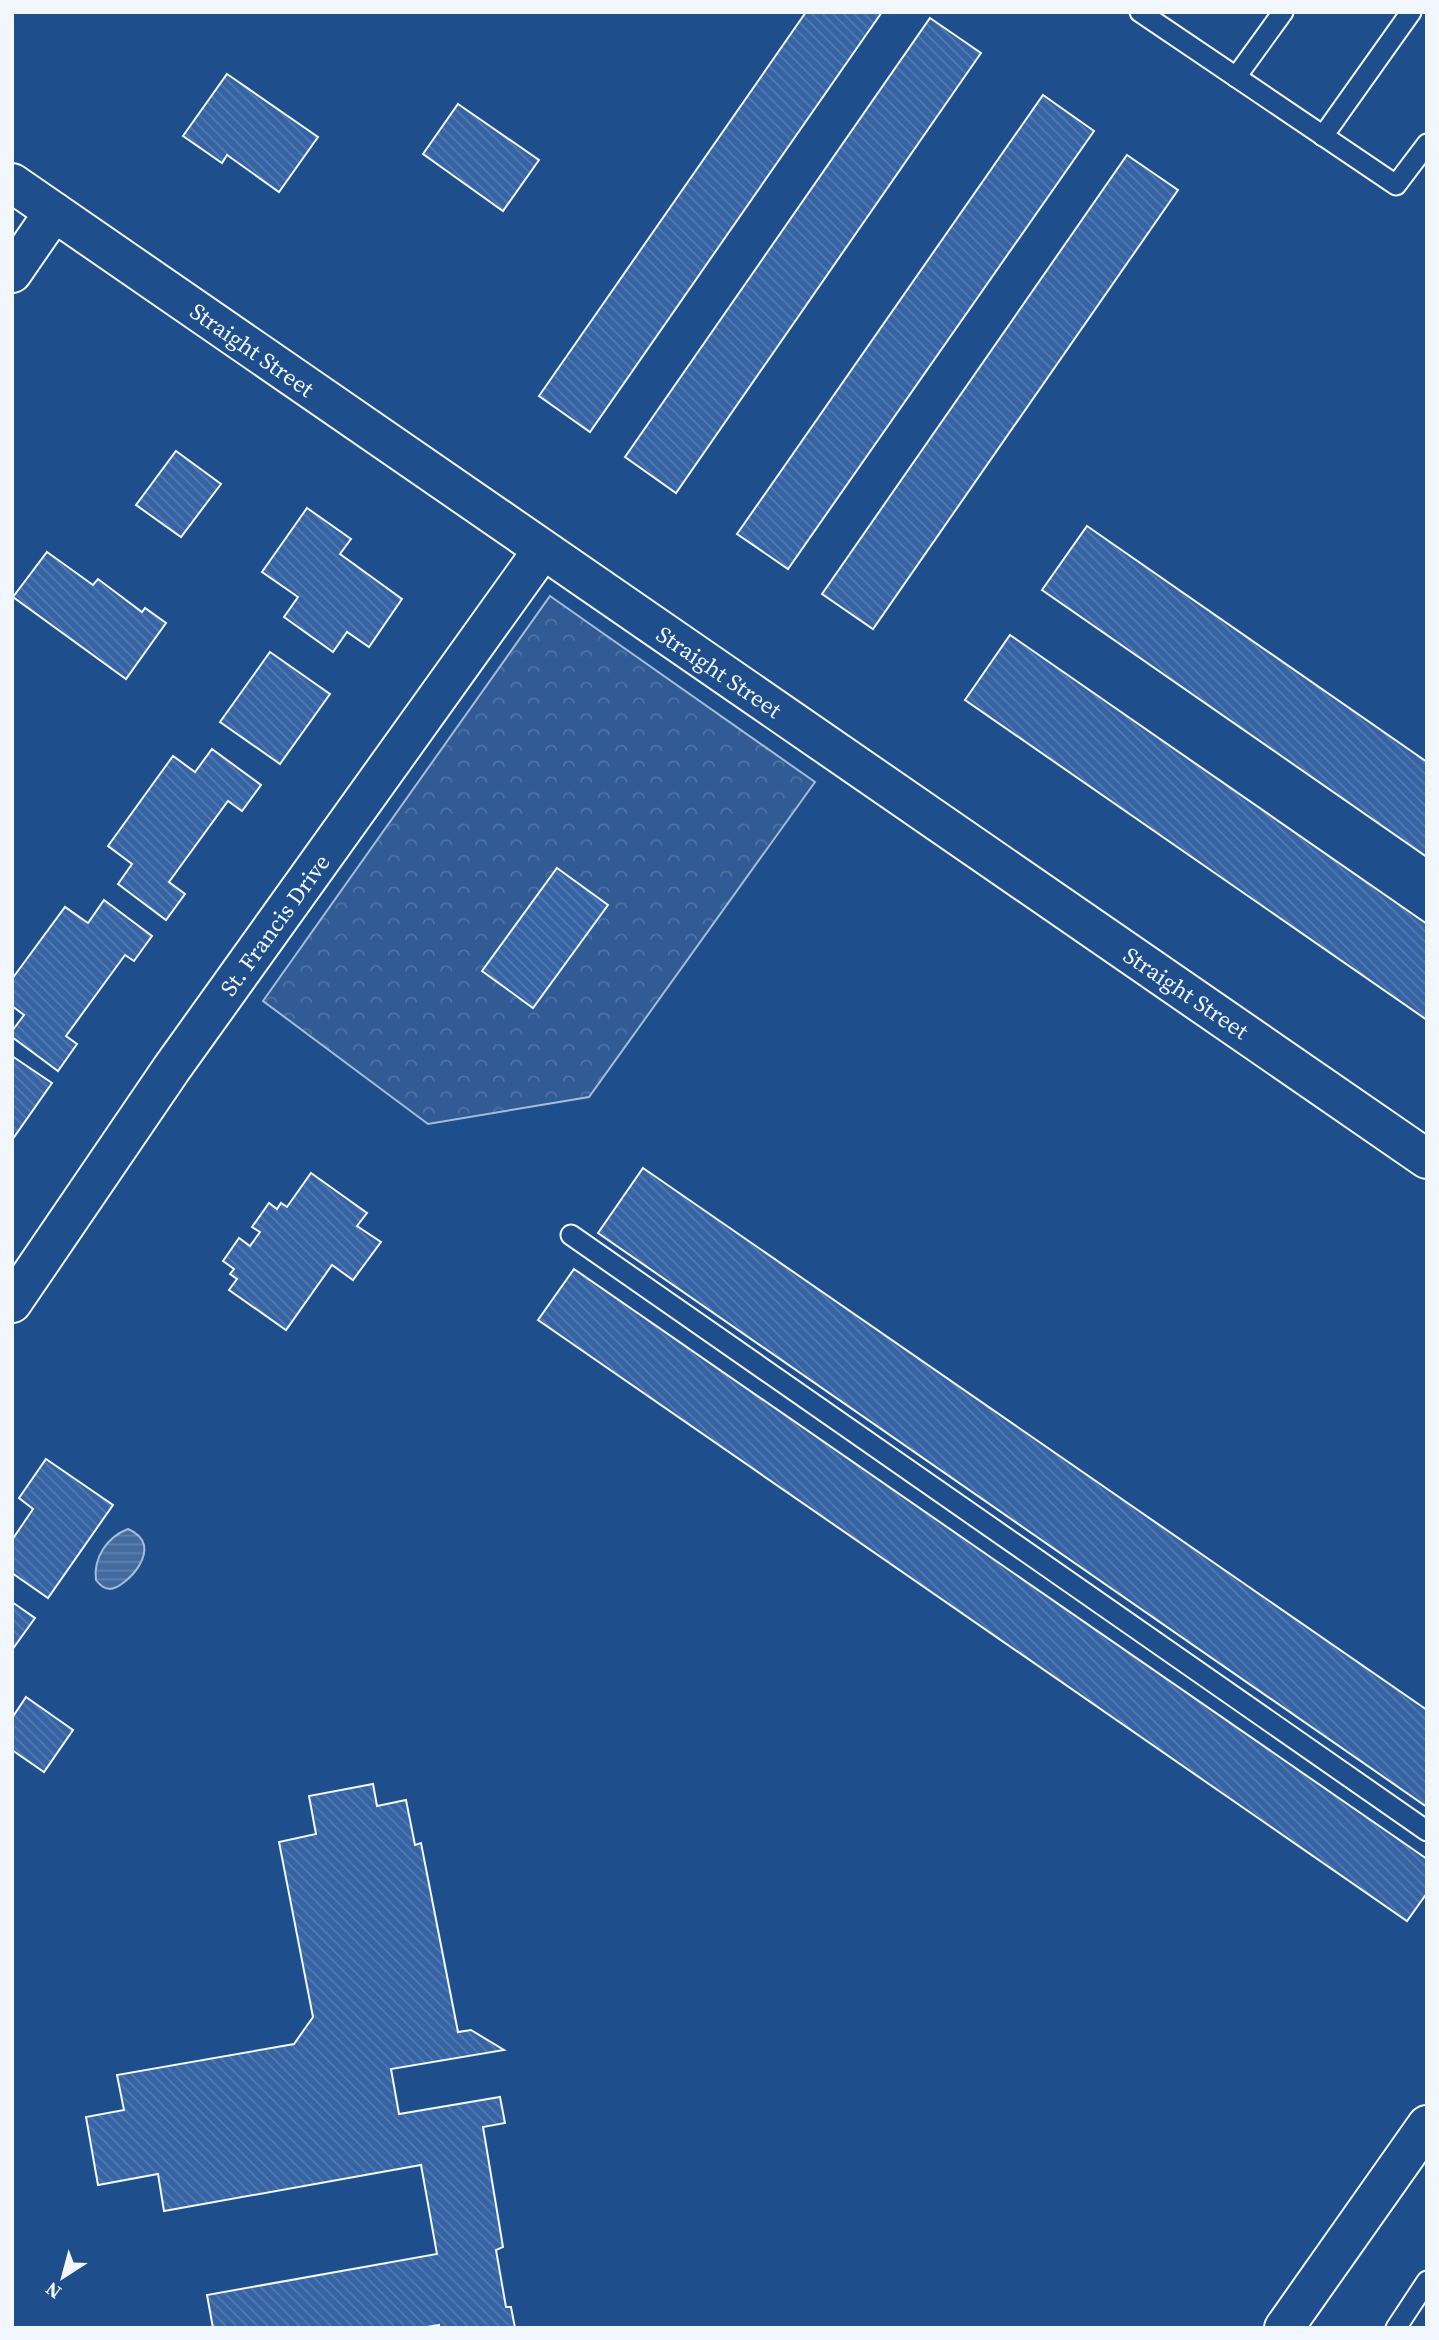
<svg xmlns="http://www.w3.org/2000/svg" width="1439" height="2340" font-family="'Source Serif 4',serif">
	<defs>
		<pattern id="forest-crowns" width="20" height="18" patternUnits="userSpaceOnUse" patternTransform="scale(1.75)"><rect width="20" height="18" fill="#305b95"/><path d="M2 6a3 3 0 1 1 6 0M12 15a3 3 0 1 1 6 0" fill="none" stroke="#4e73a5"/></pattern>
		<pattern id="water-rules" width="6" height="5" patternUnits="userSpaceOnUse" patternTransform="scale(1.75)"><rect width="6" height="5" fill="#446ba0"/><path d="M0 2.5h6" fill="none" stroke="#5f81ae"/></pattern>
		<pattern id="building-back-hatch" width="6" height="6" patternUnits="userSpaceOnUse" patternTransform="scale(1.75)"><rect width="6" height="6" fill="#3563a3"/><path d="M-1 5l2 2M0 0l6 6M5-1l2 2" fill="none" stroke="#537ab1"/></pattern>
	</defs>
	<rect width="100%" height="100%" fill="#1f4e8c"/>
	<polygon fill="url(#forest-crowns)" stroke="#a8bbd7" stroke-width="2" points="550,596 815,782 589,1097 428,1124 263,1001"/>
	<path fill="url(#water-rules)" stroke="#a8bbd7" stroke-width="2" d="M128 1529C168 1546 124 1589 110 1589 104 1589 99 1584 96 1580 93 1558 107 1537 128 1529Z"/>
	<g fill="url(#building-back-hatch)" stroke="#f2f6ff" stroke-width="2">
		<polygon points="806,12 882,12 590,432 539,396"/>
		<polygon points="930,18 981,53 676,493 625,457"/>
		<polygon points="227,74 318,137 279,192 227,155 222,163 183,136"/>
		<polygon points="1043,95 1094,131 788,569 737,534"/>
		<polygon points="458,104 539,160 503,211 423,154"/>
		<polygon points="1127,155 1178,190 873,629 822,594"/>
		<polygon points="176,451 221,484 181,537 136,505"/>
		<polygon points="307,508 351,539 340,554 402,599 369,647 347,632 333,652 284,617 298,597 262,572"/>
		<polygon points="1087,526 1427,762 1427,857 1042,590"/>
		<polygon points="47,552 93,585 98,579 142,612 145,608 166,623 126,679 13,597"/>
		<polygon points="1010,635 1427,924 1427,1020 965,700"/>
		<polygon points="270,652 330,694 280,764 220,722"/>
		<polygon points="212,749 261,785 242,811 228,801 169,882 185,894 166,920 118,884 132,864 108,846 173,756 195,772"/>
		<polygon points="557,868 608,905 533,1008 482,971"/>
		<polygon points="104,900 152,936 134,961 125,955 66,1036 77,1044 58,1071 12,1037 12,1031 24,1015 12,1006 12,979 65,907 88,923"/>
		<polygon points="12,1056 52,1083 12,1140"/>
		<polygon points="643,1168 1427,1710 1427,1807 598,1233"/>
		<polygon points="311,1173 367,1213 357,1226 381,1242 353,1280 332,1265 286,1330 229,1290 237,1279 230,1274 234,1269 223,1261 239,1238 250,1246 260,1232 252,1227 269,1203 277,1209 281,1203 287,1207"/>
		<polygon points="574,1269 1427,1859 1427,1893 1407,1921 538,1320"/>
		<polygon points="46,1459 113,1505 48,1598 12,1573 12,1540 33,1509 19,1498"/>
		<polygon points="12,1602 35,1618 12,1650"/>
		<polygon points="26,1697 73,1730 44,1772 12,1750 12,1718"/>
		<polygon points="373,1784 377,1806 406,1800 415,1845 421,1843 458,2032 471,2030 504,2050 391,2069 399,2114 500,2097 505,2123 483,2127 503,2247 496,2250 506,2307 511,2307 515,2328 439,2328 439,2325 421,2328 213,2328 207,2295 437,2254 421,2165 164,2211 158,2174 98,2185 86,2117 124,2110 117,2075 294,2044 313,2017 279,1842 316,1834 309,1796"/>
	</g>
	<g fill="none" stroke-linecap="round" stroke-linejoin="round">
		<g stroke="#f2f6ff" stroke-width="23">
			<g id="service">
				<polyline points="1140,12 1396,185 1427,144"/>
				<polyline points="1236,77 1283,12"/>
				<polyline points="1323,136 1411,12"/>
				<polyline points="571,1235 1427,1831"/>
				<polyline points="1396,2328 1427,2281"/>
			</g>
		</g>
		<g stroke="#f2f6ff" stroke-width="42">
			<g id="minor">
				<polyline points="12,183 1427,1159"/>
				<polyline points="12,273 54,212"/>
				<polyline points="12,1303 172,1068 542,551"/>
				<polyline points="1284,2328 1427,2125"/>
			</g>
		</g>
		<use href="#service" stroke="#1f4e8c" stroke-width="19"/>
		<use href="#minor" stroke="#1f4e8c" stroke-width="38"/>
	</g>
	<g text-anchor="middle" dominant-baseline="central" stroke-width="5" stroke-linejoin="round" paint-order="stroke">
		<g font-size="23" fill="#f2f6ff" stroke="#1f4e8c">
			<text transform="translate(252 350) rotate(35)">Straight Street</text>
			<text transform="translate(719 672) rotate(34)">Straight Street</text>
			<text transform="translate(275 925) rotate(-54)">St. Francis Drive</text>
			<text transform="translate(1186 993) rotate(34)">Straight Street</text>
		</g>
	</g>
	<rect width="1439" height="2340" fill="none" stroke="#f2f6ff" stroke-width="28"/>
	<g transform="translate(63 2277) rotate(216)" stroke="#1f4e8c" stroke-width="5" paint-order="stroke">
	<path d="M0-5L12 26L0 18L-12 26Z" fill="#f2f6ff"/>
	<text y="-10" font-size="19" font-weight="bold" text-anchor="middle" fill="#f2f6ff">N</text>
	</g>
</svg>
